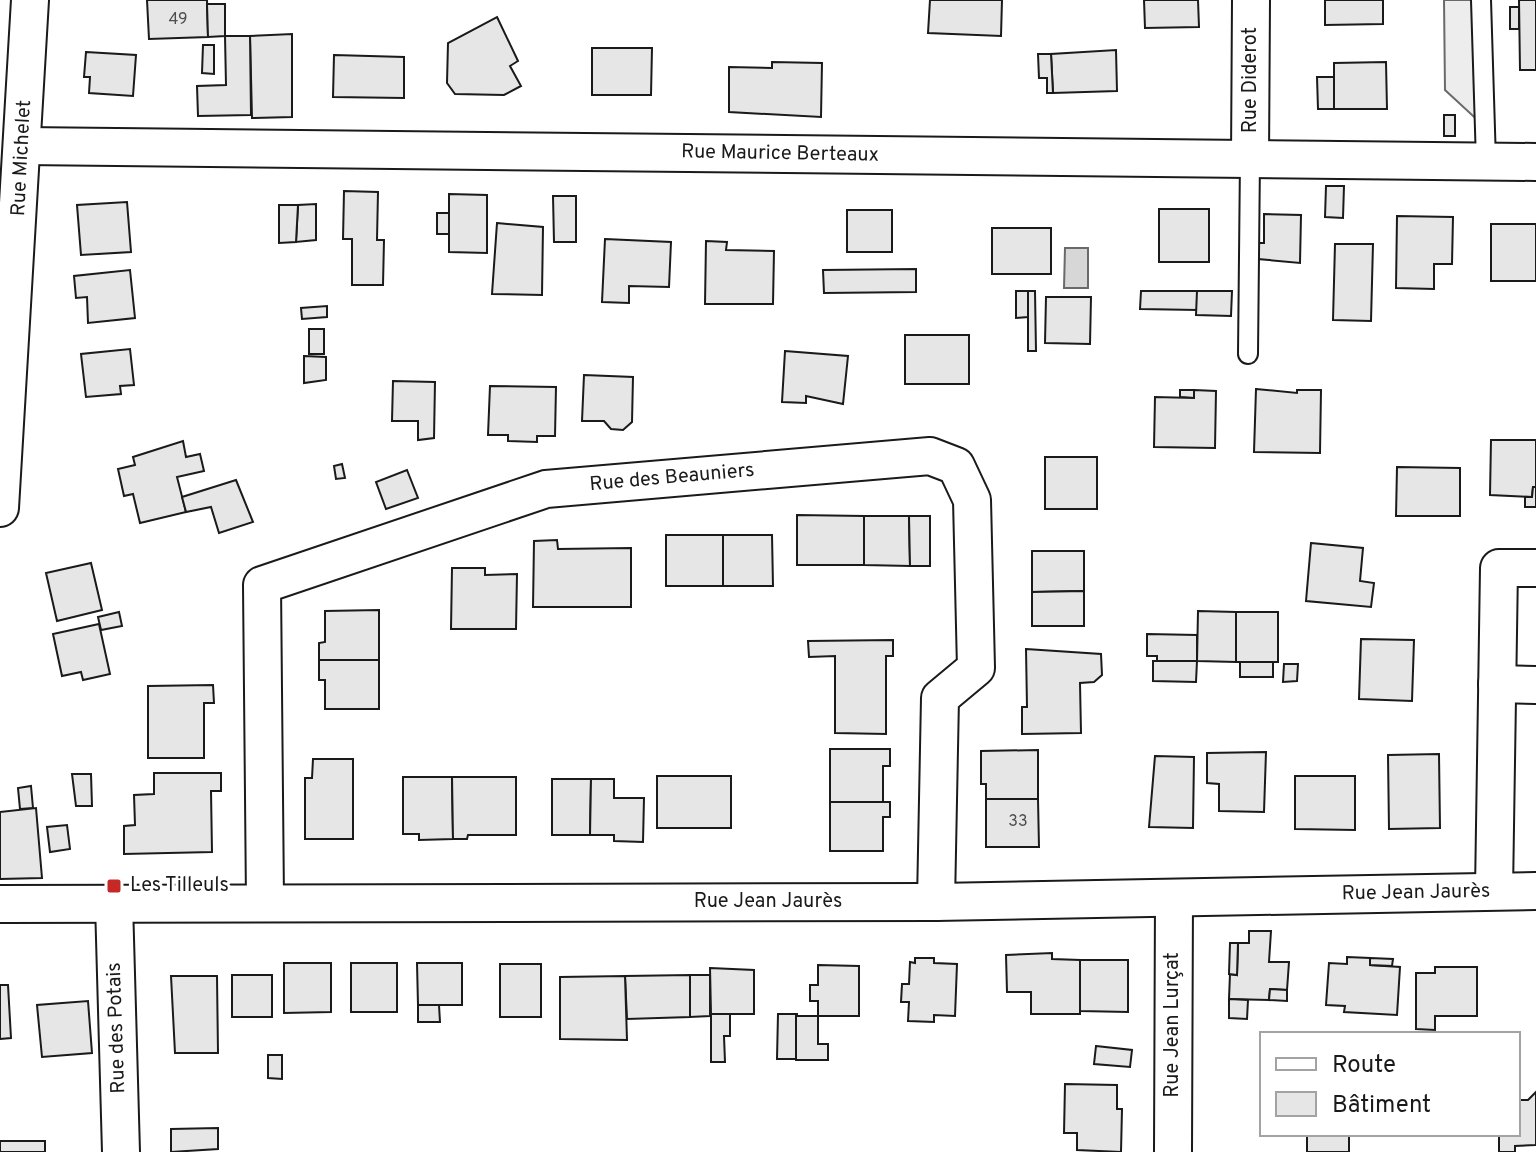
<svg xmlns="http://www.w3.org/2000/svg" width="1536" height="1152" font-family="Overpass,sans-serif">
	<rect width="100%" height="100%" fill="#fff"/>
	<polygon fill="#ededed" stroke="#6a6a6a" stroke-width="2" points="1444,0 1481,0 1485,127 1445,90"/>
	<polygon fill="#d7d7d7" stroke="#6a6a6a" stroke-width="2" points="1065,248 1088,248 1088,288 1064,288"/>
	<g fill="#e6e6e6" stroke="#1a1a1a" stroke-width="2">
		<polygon points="147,0 207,0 208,37 149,39"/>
		<polygon points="930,0 1002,0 1001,36 928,33"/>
		<polygon points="1144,0 1198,0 1199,27 1145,28"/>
		<polygon points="1325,0 1383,0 1383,24 1325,25"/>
		<polygon points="1519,0 1536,0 1536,70 1520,70"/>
		<polygon points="207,4 225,4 225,36 208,37"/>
		<rect x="1510" y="7" width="9" height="22"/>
		<polygon points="497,17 518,61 510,66 521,86 504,95 455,94 447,83 448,43"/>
		<polygon points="292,34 292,117 252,118 250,36"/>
		<polygon points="225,36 250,36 251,115 198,116 197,86 226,85"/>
		<polygon points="203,45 214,45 214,74 202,73"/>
		<polygon points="592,48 652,48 651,95 592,95"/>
		<polygon points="1116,50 1117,91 1053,93 1051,54"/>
		<polygon points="86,52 136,55 133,96 89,93 90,77 84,77"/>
		<polygon points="1038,54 1051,54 1053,93 1047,93 1047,78 1039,78"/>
		<polygon points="334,55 404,57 404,98 333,97"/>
		<polygon points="772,62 822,63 821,117 729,112 729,67 772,68"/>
		<polygon points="1386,62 1387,109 1334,109 1334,63"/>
		<polygon points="1317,77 1334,77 1334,109 1318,109"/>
		<rect x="1444" y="115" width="11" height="21"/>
		<polygon points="1326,186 1344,186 1343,218 1325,217"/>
		<polygon points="344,191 378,192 377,240 384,240 383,285 352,285 352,239 343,239"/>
		<polygon points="449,194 487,195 487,253 449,252"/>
		<polygon points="553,196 576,196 576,242 554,242"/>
		<polygon points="127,202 131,252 81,255 77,205"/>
		<polygon points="316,204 316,240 296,242 298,205"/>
		<polygon points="279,205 298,205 296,242 279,243"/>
		<rect x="1159" y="209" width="50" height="53"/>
		<rect x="847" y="210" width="45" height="42"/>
		<rect x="437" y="213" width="12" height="21"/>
		<polygon points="1264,214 1301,215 1300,263 1258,259 1259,243 1264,243"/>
		<polygon points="1397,216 1453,217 1452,264 1434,264 1434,289 1396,288"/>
		<polygon points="497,223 543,227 542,295 492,294"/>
		<rect x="1491" y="224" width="45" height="57"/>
		<rect x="992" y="228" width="59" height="46"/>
		<polygon points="605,239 671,242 669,287 629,286 629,303 602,302"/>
		<polygon points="706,241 727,242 726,250 774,251 773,304 705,304"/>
		<polygon points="1335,244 1373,244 1371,321 1333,320"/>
		<polygon points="916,269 916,292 824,293 823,270"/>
		<polygon points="130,270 135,318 88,323 87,297 76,298 74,276"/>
		<polygon points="1016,291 1028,291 1028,317 1016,318"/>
		<polygon points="1028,291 1035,291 1036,351 1028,351"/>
		<polygon points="1141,291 1197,291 1197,310 1140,309"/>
		<polygon points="1197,291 1232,291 1231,316 1196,315"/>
		<polygon points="1046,297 1091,297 1090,344 1045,343"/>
		<polygon points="327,306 327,317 302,319 301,308"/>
		<rect x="309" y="329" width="15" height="25"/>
		<rect x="905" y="335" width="64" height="49"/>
		<polygon points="130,349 134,385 120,386 121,394 86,397 81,354"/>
		<polygon points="785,351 848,356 843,404 806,396 806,403 782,402"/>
		<polygon points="304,356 326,357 326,380 304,383"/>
		<polygon points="584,375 633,377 632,422 623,430 611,429 604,421 582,421"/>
		<polygon points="393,381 435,382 434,438 418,440 418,421 392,421"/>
		<polygon points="490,386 556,387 555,436 537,436 537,442 508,441 508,435 488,435"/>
		<polygon points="1256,389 1297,393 1297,390 1321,390 1320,453 1254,452"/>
		<polygon points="1180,390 1194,390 1194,398 1180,397"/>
		<polygon points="1194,390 1216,391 1215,448 1154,447 1155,397 1194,398"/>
		<polygon points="1491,440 1536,440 1536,487 1533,487 1532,497 1490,495"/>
		<polygon points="183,441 186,457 200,454 204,471 177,477 186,512 140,523 133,494 124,496 118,469 135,465 133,457"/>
		<rect x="1045" y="457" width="52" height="52"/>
		<polygon points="342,464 345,478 336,479 334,466"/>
		<polygon points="1397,467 1460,468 1460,516 1396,516"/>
		<polygon points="407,470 418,498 386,509 376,482"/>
		<polygon points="236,480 253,522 219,533 211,507 186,512 182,497"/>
		<polygon points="1533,487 1536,487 1536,507 1525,507 1525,497 1532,497"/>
		<polygon points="797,515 864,516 864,565 797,565"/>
		<polygon points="864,516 909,516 910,566 864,565"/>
		<polygon points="909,516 930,516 930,566 910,566"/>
		<rect x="666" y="535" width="57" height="51"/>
		<polygon points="723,535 772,535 773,586 723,586"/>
		<polygon points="557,540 558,549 631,548 631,607 533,607 534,541"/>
		<polygon points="1311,543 1363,548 1360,581 1374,583 1371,607 1306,601"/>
		<polygon points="1032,551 1084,551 1084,591 1032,592"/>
		<polygon points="91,563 102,610 57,621 46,573"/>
		<polygon points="452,568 485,568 485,575 517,574 516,629 451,629"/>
		<polygon points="1084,591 1084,626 1032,626 1032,592"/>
		<polygon points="379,610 379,660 319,660 319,643 325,642 325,611"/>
		<polygon points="1198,611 1236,612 1236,662 1197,661"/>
		<polygon points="119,612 122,626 101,630 98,617"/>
		<rect x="1236" y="612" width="42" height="50"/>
		<polygon points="99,624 110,674 83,680 81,672 62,676 53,634"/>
		<polygon points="1147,634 1197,635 1197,661 1157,661 1157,656 1147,656"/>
		<polygon points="1361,639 1414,640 1412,701 1359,699"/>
		<polygon points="893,640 893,656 886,656 886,734 835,733 835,656 809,657 808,641"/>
		<polygon points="1026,649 1101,654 1102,675 1094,682 1080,683 1081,733 1022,734 1022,707 1027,707"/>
		<polygon points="319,660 379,660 379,709 325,709 325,680 319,680"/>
		<polygon points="1153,661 1197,661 1196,682 1153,681"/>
		<rect x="1240" y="662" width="33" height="15"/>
		<polygon points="1284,664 1298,664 1297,681 1283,682"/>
		<polygon points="213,685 214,703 204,703 204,758 148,758 148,686"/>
		<polygon points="830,749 890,749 890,766 883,766 883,802 830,802"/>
		<polygon points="1038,750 1038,799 986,799 986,784 981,784 981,751"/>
		<polygon points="1266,752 1264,812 1219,811 1219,784 1207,783 1207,753"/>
		<polygon points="1439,754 1440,828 1389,829 1388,755"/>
		<polygon points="1155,756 1194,757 1193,828 1149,827"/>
		<polygon points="313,759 353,759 353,839 305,839 305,778 312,778"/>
		<polygon points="154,773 221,773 221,791 211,791 212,852 124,854 124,826 135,825 134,795 154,794"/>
		<polygon points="72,774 91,774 92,806 76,806"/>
		<rect x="657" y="776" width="74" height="52"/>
		<polygon points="1295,776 1355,776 1355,830 1295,829"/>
		<polygon points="403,777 452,777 453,839 419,840 419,834 403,834"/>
		<polygon points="452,777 516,777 516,835 468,835 467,839 453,839"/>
		<polygon points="552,779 591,779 590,835 552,835"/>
		<polygon points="591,779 614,779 614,798 644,798 643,842 614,841 614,835 590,835"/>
		<polygon points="31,786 33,808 20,809 18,788"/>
		<polygon points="986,799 1038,799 1039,847 986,847"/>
		<polygon points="830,802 890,802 890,817 883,817 883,851 830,851"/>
		<polygon points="36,808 42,878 0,879 0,812"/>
		<polygon points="67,825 70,849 50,852 47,827"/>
		<polygon points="1249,931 1271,931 1269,962 1289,962 1287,990 1270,989 1269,1000 1229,999 1230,974 1237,975 1238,943 1249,943"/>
		<polygon points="1230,943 1238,943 1237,975 1229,974"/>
		<polygon points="1052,953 1052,959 1080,960 1080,1014 1031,1014 1031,992 1007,992 1006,955"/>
		<polygon points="1347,957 1370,958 1370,965 1400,967 1397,1015 1344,1012 1345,1006 1326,1005 1329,963 1347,964"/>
		<polygon points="915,958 934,958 934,963 957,964 955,1016 934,1015 934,1022 908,1021 909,1002 901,1002 902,984 909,984 910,962 915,963"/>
		<polygon points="1370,958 1393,959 1392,966 1370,965"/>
		<polygon points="1080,960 1128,960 1128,1012 1080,1011"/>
		<polygon points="284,963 331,963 331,1012 284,1013"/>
		<rect x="351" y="963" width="46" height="49"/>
		<polygon points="417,963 462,963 462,1005 418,1005"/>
		<rect x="500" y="964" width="41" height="53"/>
		<polygon points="818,965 859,966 859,1016 818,1016 818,1001 810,1001 810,985 818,985"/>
		<polygon points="1435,967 1477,967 1477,1016 1435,1016 1435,1030 1416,1029 1416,973 1435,973"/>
		<polygon points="710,968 754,970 754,1014 711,1014"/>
		<rect x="232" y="975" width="40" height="42"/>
		<polygon points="690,975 710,975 710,1016 690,1017"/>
		<polygon points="690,975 690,1017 627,1019 625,976"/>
		<polygon points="171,976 217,976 218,1053 175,1053"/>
		<polygon points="625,976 627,1040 560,1039 560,977"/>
		<polygon points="0,985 8,985 11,1038 0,1039"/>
		<polygon points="1270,989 1287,990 1287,1001 1269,1000"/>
		<polygon points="1229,999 1248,1000 1247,1019 1229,1018"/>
		<polygon points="88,1001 92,1053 42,1057 37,1005"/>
		<polygon points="418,1005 439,1005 440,1022 418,1022"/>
		<polygon points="711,1014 730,1014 730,1036 724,1036 725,1062 711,1062"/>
		<polygon points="778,1014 797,1014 796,1059 777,1059"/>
		<polygon points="796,1016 818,1016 818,1044 828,1044 828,1060 796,1060"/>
		<polygon points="1096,1046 1132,1050 1130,1067 1094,1064"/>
		<polygon points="268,1055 282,1055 282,1079 268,1078"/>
		<polygon points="1065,1084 1117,1085 1117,1109 1122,1109 1121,1152 1077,1150 1077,1133 1064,1133"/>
		<polygon points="1536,1092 1536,1145 1515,1146 1515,1152 1499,1152 1499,1134 1518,1134 1518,1100 1528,1100"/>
		<polygon points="218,1128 218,1149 171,1152 171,1129"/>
		<rect x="1307" y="1134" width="42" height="18"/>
		<rect x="0" y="1141" width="45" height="11"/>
	</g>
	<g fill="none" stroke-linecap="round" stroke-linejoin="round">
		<g stroke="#1a1a1a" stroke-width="22">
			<g id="service">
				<polyline points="1481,0 1486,162"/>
				<polyline points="1248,354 1250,159"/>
			</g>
		</g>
		<g stroke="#1a1a1a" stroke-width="40">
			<g id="minor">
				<polyline points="23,146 1536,162"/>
				<polyline points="1250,159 1251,0"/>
				<polyline points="0,508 30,0"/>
				<polyline points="1497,684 1536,685"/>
				<polyline points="1494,891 1499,568 1536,568"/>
				<polyline points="265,901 262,585 546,489 930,456 956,466 972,500 976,668 940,698 936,902"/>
				<polyline points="114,903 121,1152"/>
				<polyline points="0,904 936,902 1536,891"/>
				<polyline points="1173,1152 1174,898"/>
			</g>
		</g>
		<use href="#service" stroke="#fff" stroke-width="18"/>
		<use href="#minor" stroke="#fff" stroke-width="36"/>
	</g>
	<rect fill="#c62828" stroke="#fff" stroke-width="3" x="106" y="878" width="16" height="16" rx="4"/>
	<g text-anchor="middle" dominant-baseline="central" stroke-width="6" stroke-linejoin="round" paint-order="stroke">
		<g font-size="16" fill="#4d4d4d">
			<text x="178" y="20">49</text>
			<text x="1018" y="822">33</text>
		</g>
		<g font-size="20" fill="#1a1a1a" stroke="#fff">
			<text transform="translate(1251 80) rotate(-90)">Rue Diderot</text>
			<text transform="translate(780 154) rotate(1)">Rue Maurice Berteaux</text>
			<text transform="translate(22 158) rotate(-87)">Rue Michelet</text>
			<text transform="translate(672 478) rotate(-5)">Rue des Beauniers</text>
			<text transform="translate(1416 893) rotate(-1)">Rue Jean Jaurès</text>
			<text x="768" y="902">Rue Jean Jaurès</text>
			<text transform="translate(1173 1025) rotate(-90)">Rue Jean Lurçat</text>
			<text transform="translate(117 1028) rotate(-92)">Rue des Potais</text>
		</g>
		<g font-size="20" fill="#1a1a1a" stroke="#fff" text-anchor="start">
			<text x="130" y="886">Les Tilleuls</text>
		</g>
	</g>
	<rect x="1260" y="1032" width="260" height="104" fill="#ffffff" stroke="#a3a3a3" stroke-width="2"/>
	<rect x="1276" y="1058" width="40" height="12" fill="#ffffff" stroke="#a3a3a3" stroke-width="2"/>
	<text x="1332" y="1072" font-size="24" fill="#1a1a1a">Route</text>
	<rect x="1276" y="1092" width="40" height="24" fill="#e6e6e6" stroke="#a3a3a3" stroke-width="2"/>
	<text x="1332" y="1112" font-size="24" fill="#1a1a1a">Bâtiment</text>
</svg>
